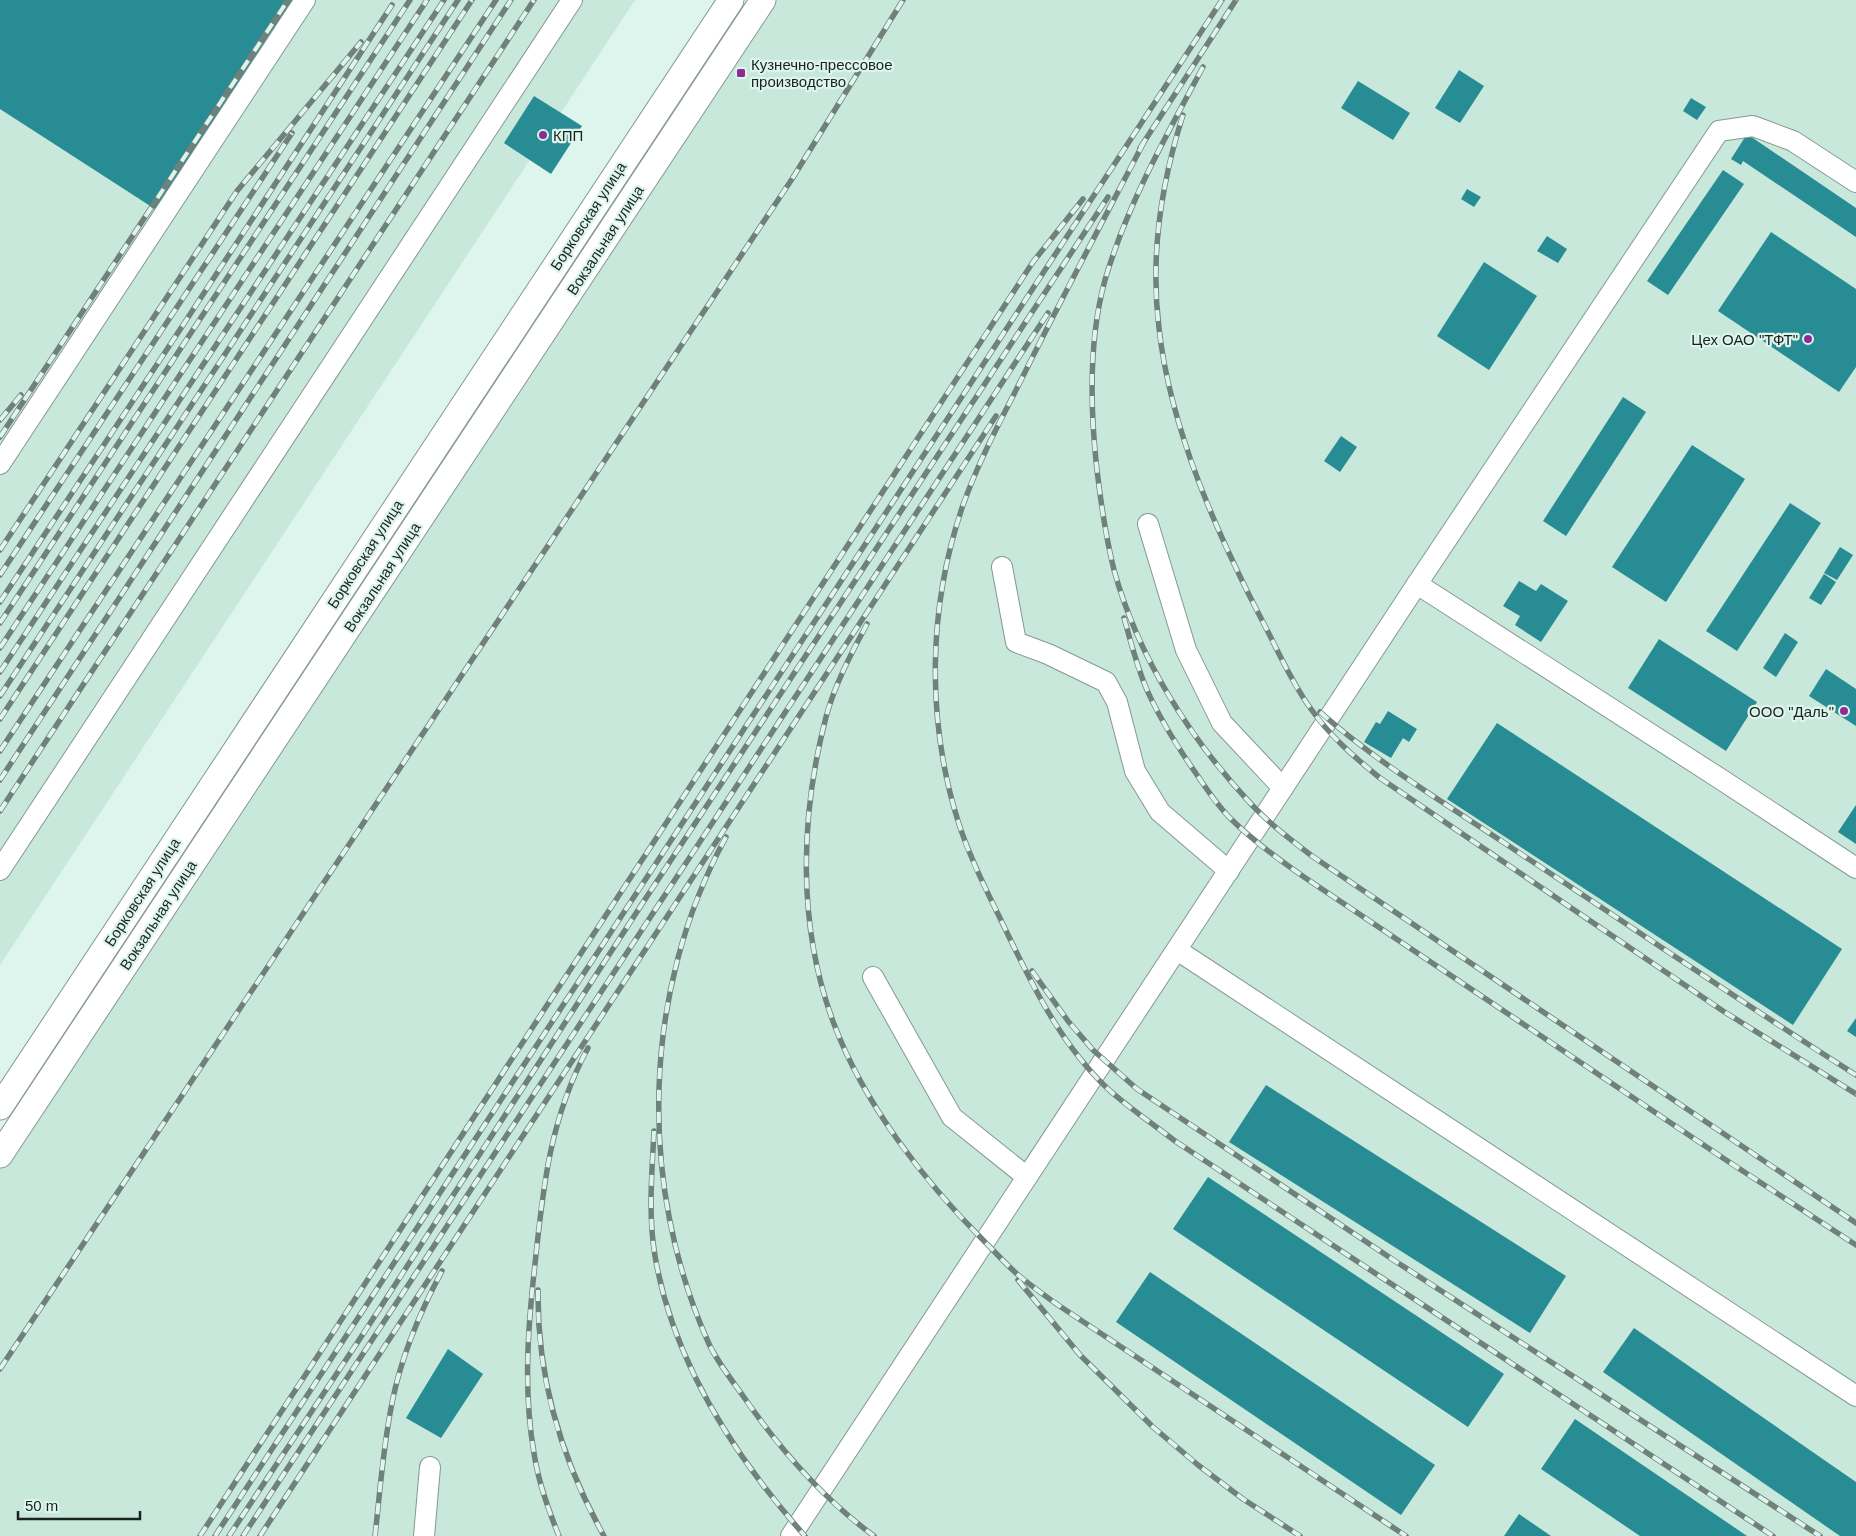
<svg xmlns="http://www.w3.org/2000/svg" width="1856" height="1536" font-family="Arial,sans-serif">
	<rect width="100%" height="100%" fill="#ddf5ec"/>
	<g fill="#c9e8dc">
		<polygon points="0,0 635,0 0,965"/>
		<polygon points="771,0 1856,0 1856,1536 0,1536 0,1164"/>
	</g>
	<g fill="#278c93">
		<polygon points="0,0 293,0 158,211 0,109"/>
		<polygon points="1459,70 1484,86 1460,123 1435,108"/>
		<polygon points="1358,81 1410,113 1393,140 1341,108"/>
		<polygon points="534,96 582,126 551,174 504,143"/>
		<polygon points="1691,98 1706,107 1697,120 1683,111"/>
		<polygon points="1747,134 1856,208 1856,237 1743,161 1741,165 1731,159"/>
		<polygon points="1723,170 1744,184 1668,295 1647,281"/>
		<polygon points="1467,189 1481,197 1474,207 1461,199"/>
		<polygon points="1771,232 1856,289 1856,367 1839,392 1718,311"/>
		<polygon points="1547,236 1567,249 1558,263 1537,251"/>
		<polygon points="1484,262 1537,296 1489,370 1437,336"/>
		<polygon points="1623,397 1646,412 1566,536 1543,521"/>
		<polygon points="1341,436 1357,447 1340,472 1324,461"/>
		<polygon points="1692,445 1745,479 1666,602 1612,567"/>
		<polygon points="1790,503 1821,523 1737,651 1706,631"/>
		<polygon points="1840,547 1853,555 1837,580 1824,573"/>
		<polygon points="1824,574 1836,582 1821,605 1809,598"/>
		<polygon points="1519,581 1536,591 1541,584 1568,601 1541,642 1515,625 1520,616 1503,606"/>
		<polygon points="1785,633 1798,642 1776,677 1763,668"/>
		<polygon points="1659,639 1757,702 1726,751 1628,688"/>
		<polygon points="1826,669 1856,689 1856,726 1809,696"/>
		<polygon points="1388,711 1417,729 1409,742 1403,738 1391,758 1364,742 1376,722 1380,724"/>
		<polygon points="1497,723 1842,949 1793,1025 1447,799"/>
		<polygon points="1856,805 1856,844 1838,832"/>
		<polygon points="1856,1018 1856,1037 1847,1031"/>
		<polygon points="1266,1085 1566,1276 1530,1333 1229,1142"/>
		<polygon points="1208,1177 1504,1374 1468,1427 1173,1229"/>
		<polygon points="1150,1272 1435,1465 1401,1515 1116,1322"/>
		<polygon points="1634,1328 1856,1482 1856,1536 1840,1536 1603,1372"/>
		<polygon points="448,1349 483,1374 441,1438 406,1418"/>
		<polygon points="1575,1419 1747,1536 1640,1536 1541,1469"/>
		<polygon points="1519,1514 1551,1536 1504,1536"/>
	</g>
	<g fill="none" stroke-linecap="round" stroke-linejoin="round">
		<g stroke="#849991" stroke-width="22">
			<g id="minor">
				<polyline points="0,464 305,0"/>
				<polyline points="1148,524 1186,650 1222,723 1283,788"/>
				<polyline points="1002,567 1016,642 1048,654 1106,682 1117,702 1135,771 1160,812 1229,871"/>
				<polyline points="1417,584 1719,778 1856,868"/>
				<polyline points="0,870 572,0"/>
				<polyline points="1177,950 1856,1396"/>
				<polyline points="873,977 952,1117 1027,1177"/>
				<polyline points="424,1536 430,1467"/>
				<polyline points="791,1536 1417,584 1719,131 1753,126 1793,141 1856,182"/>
			</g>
		</g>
		<g stroke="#849991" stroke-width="27">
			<g id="major">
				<polyline points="0,1107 731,0"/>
				<polyline points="0,1155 763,0"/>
			</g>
		</g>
		<use href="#minor" stroke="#fff" stroke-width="20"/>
		<use href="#major" stroke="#fff" stroke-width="25"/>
		<g stroke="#70807a" stroke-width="5.5">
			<g id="rail">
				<path d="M1203 67C1166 136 1127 205 1105 280 1089 338 1090 402 1096 461 1100 497 1105 534 1114 570 1138 657 1190 739 1252 805 1270 824 1291 840 1312 856L1856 1223"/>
				<path d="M1183 115C1161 184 1150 256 1159 328 1170 429 1218 536 1265 626 1279 653 1292 683 1311 709 1330 736 1354 757 1380 778L1723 1011 1856 1094"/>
				<path d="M1144 142C1105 217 1065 292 1027 368 1005 413 980 457 963 505 928 607 926 719 958 821 968 853 983 884 998 914 1028 976 1057 1041 1108 1089 1129 1108 1153 1124 1175 1141L1773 1536"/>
				<polyline points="1140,148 1236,0"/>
				<polyline points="0,420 21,395"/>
				<polyline points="0,437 288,0"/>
				<polyline points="0,550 237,191 361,42"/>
				<polyline points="0,575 292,133"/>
				<polyline points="0,602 187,319 392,5"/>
				<path d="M1124 618C1131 642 1137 667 1147 690 1160 719 1177 746 1195 772 1206 788 1216 804 1230 818 1252 840 1278 859 1304 877L1729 1162 1856 1245"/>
				<polyline points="0,623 410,0"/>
				<path d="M867 624C851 654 835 684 826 717 800 817 797 926 834 1024 864 1104 924 1181 984 1241 995 1252 1006 1264 1017 1274 1030 1285 1044 1295 1058 1305L1406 1536"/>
				<polyline points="0,648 427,0"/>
				<polyline points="0,672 444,0"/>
				<polyline points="0,696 458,0"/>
				<path d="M1320 712C1381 766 1456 810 1524 856 1635 929 1744 1004 1856 1075"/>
				<polyline points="0,719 472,0"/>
				<polyline points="0,751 496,0"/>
				<polyline points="0,780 511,0"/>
				<polyline points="0,811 534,0"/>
				<path d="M726 837C642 991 637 1184 709 1344 717 1361 730 1378 741 1393 778 1447 821 1497 874 1536"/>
				<polyline points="1032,971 1068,1021 1093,1050 1137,1089 1395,1261 1820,1536"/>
				<path d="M654 1131C652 1171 648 1215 655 1256 673 1362 735 1457 805 1536"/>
				<polyline points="1018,1280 1080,1355 1153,1427 1198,1465 1243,1499 1300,1536"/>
				<path d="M538 1290C537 1379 561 1459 604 1536"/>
				<polyline points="0,1369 792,179 903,0"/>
				<polyline points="200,1536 1033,262 1083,199"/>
				<polyline points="215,1536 1222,0"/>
				<polyline points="229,1536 369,1325 642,904 1108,197"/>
				<polyline points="243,1536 1048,313"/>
				<polyline points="260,1536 996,416"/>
				<path d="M375 1536C380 1492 383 1447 392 1403 401 1357 420 1312 442 1271"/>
				<path d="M559 1536C548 1509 538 1481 534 1453 523 1390 528 1326 535 1264 543 1187 550 1118 588 1048"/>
			</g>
		</g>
		<use href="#rail" stroke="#ddf5ec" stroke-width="4" stroke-dasharray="11" stroke-linecap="butt"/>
	</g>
	<g fill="#8c2b94" stroke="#ddf5ec" stroke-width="2">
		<rect x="736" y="68" width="10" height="10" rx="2.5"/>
		<circle cx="543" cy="135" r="5"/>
		<circle cx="1808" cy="339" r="5"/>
		<circle cx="1844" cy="711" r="5"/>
	</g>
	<g text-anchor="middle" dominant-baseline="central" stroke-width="4.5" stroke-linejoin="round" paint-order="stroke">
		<g font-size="15" fill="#1a2320" stroke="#ddf5ec" text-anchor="start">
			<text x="751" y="64">Кузнечно-прессовое<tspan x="751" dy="17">производство</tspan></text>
			<text x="553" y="135">КПП</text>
			<text x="1798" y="339" text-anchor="end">Цех ОАО "ТФТ"</text>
			<text x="1834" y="711" text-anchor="end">ООО "Даль"</text>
		</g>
		<g font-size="15" fill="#1a2320" stroke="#ddf5ec">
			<text transform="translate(588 216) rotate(-57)">Борковская улица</text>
			<text transform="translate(605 240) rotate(-57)">Вокзальная улица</text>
			<text transform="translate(365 554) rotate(-57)">Борковская улица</text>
			<text transform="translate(382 577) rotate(-57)">Вокзальная улица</text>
			<text transform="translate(142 892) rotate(-57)">Борковская улица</text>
			<text transform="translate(158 915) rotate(-57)">Вокзальная улица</text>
		</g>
	</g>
	<path d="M18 1511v8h122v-8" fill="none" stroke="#1a2320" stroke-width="2.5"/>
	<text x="25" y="1511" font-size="15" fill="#1a2320" stroke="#ddf5ec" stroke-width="4" paint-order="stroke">50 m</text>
</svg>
